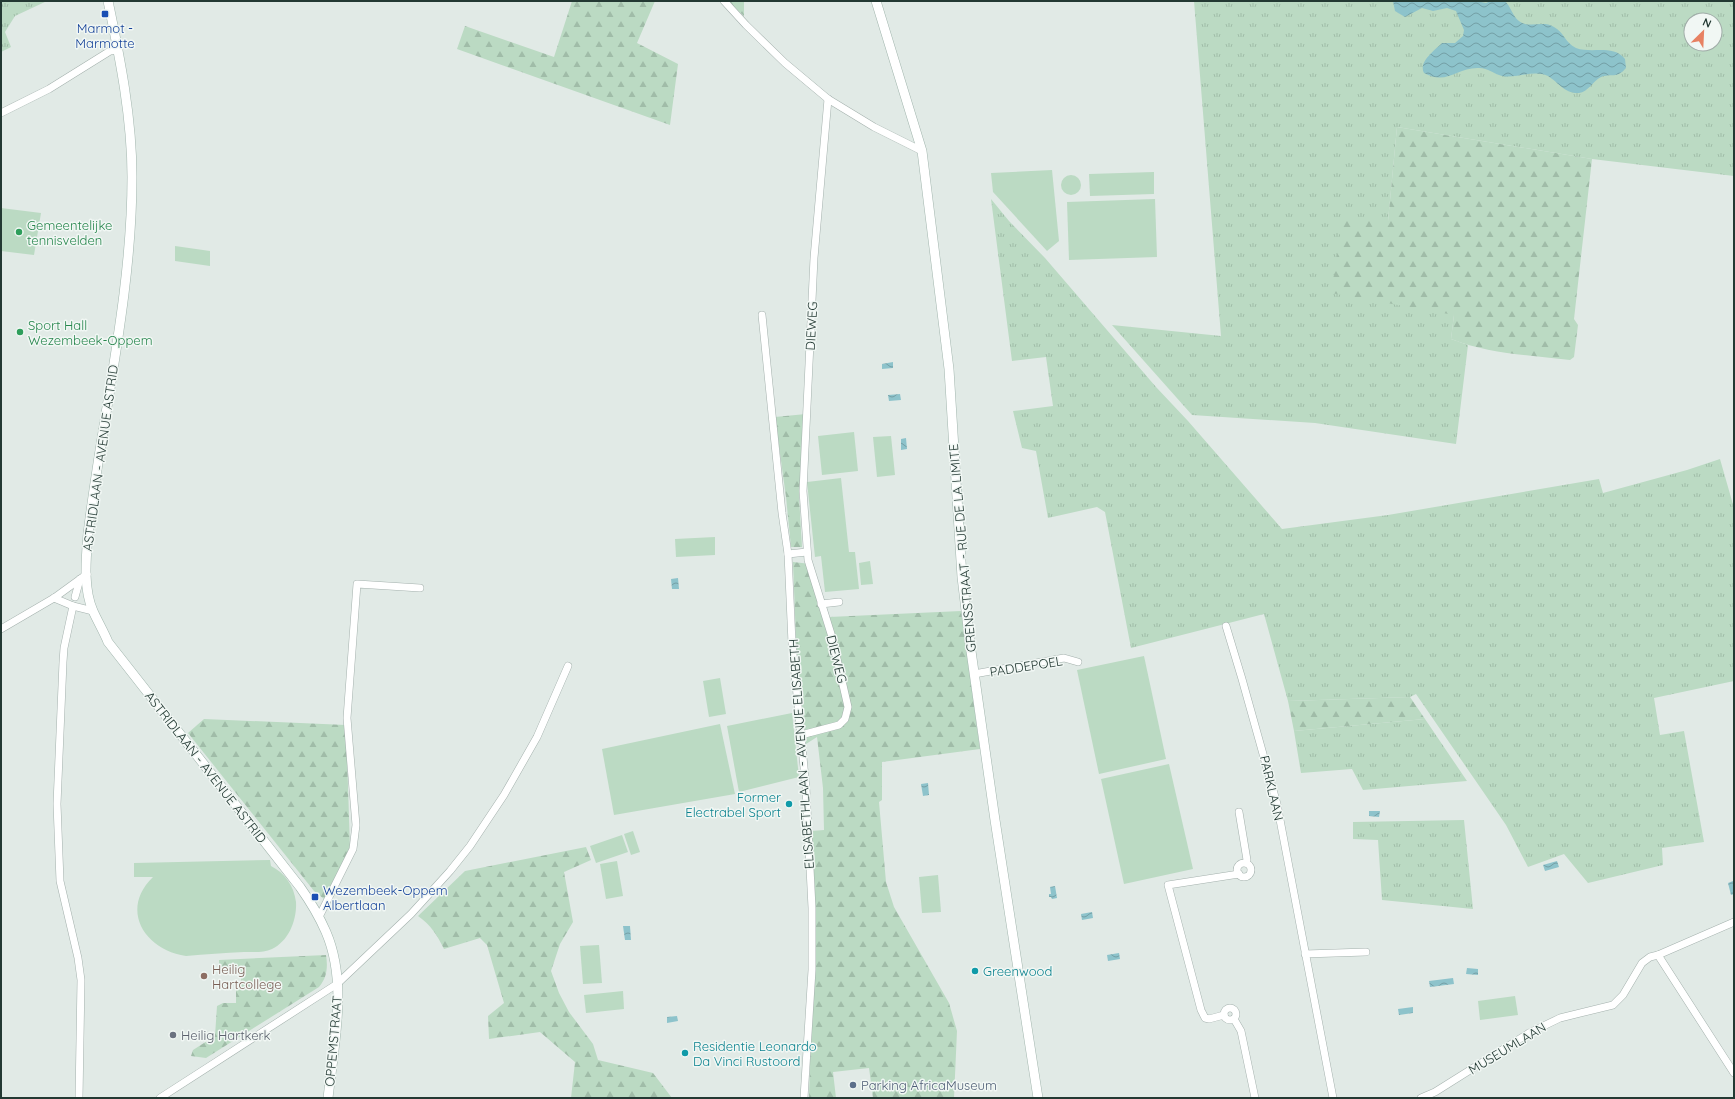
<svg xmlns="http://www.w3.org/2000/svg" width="1735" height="1099" font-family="Quicksand,sans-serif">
	<defs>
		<pattern id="grass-tufts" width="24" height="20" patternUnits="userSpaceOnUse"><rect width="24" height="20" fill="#bbdac3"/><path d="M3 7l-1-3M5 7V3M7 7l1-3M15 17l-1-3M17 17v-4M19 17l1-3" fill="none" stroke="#a0bca8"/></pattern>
		<pattern id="forest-firs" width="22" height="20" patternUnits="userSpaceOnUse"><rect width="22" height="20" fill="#bbdac3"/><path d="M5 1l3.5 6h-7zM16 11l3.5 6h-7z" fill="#a0bca8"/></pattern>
		<pattern id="water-waves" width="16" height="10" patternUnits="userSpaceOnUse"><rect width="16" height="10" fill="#8dc3cb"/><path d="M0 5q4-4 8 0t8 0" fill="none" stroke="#739fa5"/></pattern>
	</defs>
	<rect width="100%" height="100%" fill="#e1eae6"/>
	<g fill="url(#grass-tufts)" fill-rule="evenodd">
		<polygon points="1,1 47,1 15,16 5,32 11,47 1,52"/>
		<path d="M1194 1H1734V176L1592 159 1397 127 1388 221 1454 315 1451 339 1468 345 1456 444 1315 423 1192 415 1112 325 1221 336ZM1691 20H1715V44H1691Z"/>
		<polygon points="991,199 1009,221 1045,258 1156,387 1188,421 1282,529 1388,515 1599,479 1603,493 1687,470 1720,459 1734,508 1734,681 1654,698 1660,735 1684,731 1704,842 1662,848 1663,865 1588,883 1564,854 1528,867 1506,825 1416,694 1410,697 1288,701 1264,614 1131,648 1105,512 1097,507 1048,518 1036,451 1022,448 1013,411 1053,406 1046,357 1012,361"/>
		<polygon points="1425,719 1467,781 1363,790 1352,769 1301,773 1294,731"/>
		<polygon points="1464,820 1473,909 1382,900 1378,840 1353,839 1353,822"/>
	</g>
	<g fill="url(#forest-firs)">
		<polygon points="572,1 655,1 637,43 678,64 670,125 457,49 465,26 554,57"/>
		<polygon points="727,1 744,1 744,16"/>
		<path d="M1397 127 1592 159 1574 319 1578 325 1574 357 1570 360C1529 355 1489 354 1451 339L1454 315 1331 293 1343 216 1388 221Z"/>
		<polygon points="806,414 799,496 802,547 791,547 786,497 775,417"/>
		<polygon points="793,562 811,564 829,617 961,611 980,749 882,762 882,800 879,802 886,882 894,907 949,1003 957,1031 954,1098 873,1098 869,1068 833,1072 836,1098 809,1098 815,894 811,831 824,830 823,788 817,737 806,744 796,642"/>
		<polygon points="1410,697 1425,719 1294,731 1288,701"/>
		<polygon points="204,719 346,725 350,848 324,899 314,891 188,733"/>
		<path d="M586 847 591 860 564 872 573 922 560 944 551 971 559 993 569 1012 593 1044 598 1060 653 1073 672 1098H571L575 1062 540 1032 489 1039 488 1016 504 1003 487 945 480 938 444 949C437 935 431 925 418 916L465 871Z"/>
		<path d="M326 955C328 967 327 978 319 987L206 1058 191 1056 193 1050 215 1036 217 1006 223 1003H236V985L241 984V970H219V960Z"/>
	</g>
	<g fill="#bbdac3">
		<polygon points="1052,170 1059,241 1047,251 993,192 991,173"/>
		<polygon points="1154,172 1154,194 1090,196 1089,174"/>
		<circle cx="1071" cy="185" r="10"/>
		<polygon points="1155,199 1157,257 1069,260 1067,202"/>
		<polygon points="1,208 41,213 34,255 1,251"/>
		<polygon points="175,246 210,251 210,266 175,261"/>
		<polygon points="854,432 858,471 822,475 818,436"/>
		<polygon points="891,436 895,475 877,477 873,437"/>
		<polygon points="841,478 849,552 855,552 859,589 825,592 821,556 815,557 807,482"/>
		<polygon points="715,537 715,555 676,557 675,539"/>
		<polygon points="870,561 873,584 861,585 859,563"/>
		<polygon points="1144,656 1166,759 1099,774 1077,670"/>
		<polygon points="720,678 726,714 709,717 703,681"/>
		<polygon points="792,713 799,777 739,792 727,726"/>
		<polygon points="720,724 735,794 614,815 602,749"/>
		<polygon points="1169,764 1193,869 1124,884 1101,779"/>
		<polygon points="633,831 640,852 631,855 624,834"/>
		<polygon points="622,835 628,852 596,863 590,846"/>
		<path d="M270 860 271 866C285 873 294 886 296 902 297 920 289 941 272 949 264 953 253 952 244 952 225 953 205 954 186 956 145 950 119 910 153 877H134V863Z"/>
		<polygon points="617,861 623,896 606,899 600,864"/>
		<polygon points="938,875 941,912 922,913 919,877"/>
		<polygon points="599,945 602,983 583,984 580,946"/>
		<polygon points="623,991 624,1009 586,1013 584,995"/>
		<polygon points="1515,996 1518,1015 1480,1020 1478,1001"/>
	</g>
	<g fill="url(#water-waves)">
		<path d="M1476 1 1486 3 1491 1H1505C1511 7 1513 17 1519 21 1529 29 1543 20 1554 27 1564 32 1565 43 1576 48 1592 54 1613 44 1625 59L1626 68C1617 79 1611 73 1601 77 1593 81 1588 92 1579 93 1565 94 1558 82 1548 76 1533 69 1517 79 1502 76 1494 74 1488 68 1479 68 1457 67 1447 86 1424 73 1418 62 1435 50 1442 43H1455L1463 36 1464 30 1456 11 1447 8 1433 11 1422 8 1405 17 1395 11 1393 1Z"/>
		<polygon points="893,362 893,368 882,369 882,364"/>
		<polygon points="900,394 901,400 889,401 888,395"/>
		<polygon points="906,438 907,449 901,450 901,439"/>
		<polygon points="678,578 679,589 672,589 671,579"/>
		<polygon points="928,783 929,795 923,796 921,784"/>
		<polygon points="1369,811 1380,811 1379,817 1369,816"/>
		<polygon points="1557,861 1559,867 1545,871 1543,865"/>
		<polygon points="1733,881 1734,894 1731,895 1728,883"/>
		<polygon points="1055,886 1057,898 1052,899 1051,897 1049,897 1049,894 1051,894 1050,887"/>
		<polygon points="1092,912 1093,918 1082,920 1081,914"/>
		<polygon points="623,926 630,926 631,940 625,940"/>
		<polygon points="1119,953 1120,959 1108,961 1107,955"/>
		<polygon points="1467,968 1478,969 1478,975 1466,974"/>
		<polygon points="1453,978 1454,984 1430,987 1429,981"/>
		<polygon points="1413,1007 1413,1013 1399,1015 1398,1009"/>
		<polygon points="677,1016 678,1021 667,1023 667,1017"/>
	</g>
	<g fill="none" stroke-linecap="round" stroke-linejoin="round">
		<g stroke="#a4b1ad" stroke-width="8">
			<g id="street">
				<polyline points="724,1 746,25 785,63 828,99 874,127 922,151"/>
				<polyline points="1,113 49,89 110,51 118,50"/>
				<polyline points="762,315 782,513 788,554 792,643 806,788 812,908 812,970 804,1098"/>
				<polyline points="788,554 807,552"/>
				<polyline points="75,597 80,579"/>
				<polyline points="54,598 73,606 93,611"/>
				<polyline points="821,604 839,602"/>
				<polyline points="73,606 64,648 63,662 57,804 60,881 78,958 81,980 79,1098"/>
				<polyline points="1226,626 1242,679 1277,804 1333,1098"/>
				<polyline points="1,629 54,598 87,574"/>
				<polyline points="974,674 1064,658 1078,662"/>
				<polyline points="801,735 839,725 845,719 848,707 832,637 808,560 803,491 814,258 828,99"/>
				<polyline points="1239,812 1247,860 1246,863"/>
				<circle cx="1244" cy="870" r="7"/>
				<polyline points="319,917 353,849 356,825 347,718 357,584 420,588"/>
				<polyline points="1305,954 1366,952"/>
				<polyline points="1658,955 1734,1073"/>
				<circle cx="1230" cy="1014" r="6"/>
				<polyline points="1224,1015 1209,1019 1205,1018 1201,1010 1168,885 1239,874"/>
				<polyline points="1234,1019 1241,1031 1255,1098"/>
				<polyline points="160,1098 337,984 411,914 450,871 470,846 504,795 537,737 568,666"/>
				<polyline points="1421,1098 1435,1092 1529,1033 1560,1018 1613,1005 1623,995 1642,963 1650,957 1658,955 1734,922"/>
			</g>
		</g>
		<g stroke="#a1b5ad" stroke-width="10">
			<g id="secondary">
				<path d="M108 1C120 58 132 118 132 177 132 296 102 416 88 534 86 559 83 588 93 611 98 622 104 632 108 642L300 887C310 901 319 916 326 932 348 983 334 1044 328 1098"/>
				<polyline points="876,1 922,151 949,369 962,577 970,644 995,820 1038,1098"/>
			</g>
		</g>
		<use href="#street" stroke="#fff" stroke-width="7"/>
		<use href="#secondary" stroke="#fff" stroke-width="9"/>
	</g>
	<g fill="#1a4fb4" stroke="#f1f7f4" stroke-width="1.5">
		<rect x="101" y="10" width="8" height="8" rx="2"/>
		<rect x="311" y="893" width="8" height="8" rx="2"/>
	</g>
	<g fill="#2e9e5b" stroke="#f1f7f4" stroke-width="1.5">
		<circle cx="19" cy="232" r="4"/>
		<circle cx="20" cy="332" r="4"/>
	</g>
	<g fill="#0f9aa8" stroke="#f1f7f4" stroke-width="1.5">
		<circle cx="789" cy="804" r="4"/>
		<circle cx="975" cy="971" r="4"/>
		<circle cx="685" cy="1053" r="4"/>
	</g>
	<circle fill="#8d6e63" stroke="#f1f7f4" stroke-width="1.5" cx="204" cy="976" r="4"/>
	<circle fill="#6b7280" stroke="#f1f7f4" stroke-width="1.5" cx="173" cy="1035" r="4"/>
	<circle fill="#5c6f8a" stroke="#f1f7f4" stroke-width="1.5" cx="853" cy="1085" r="4"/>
	<g text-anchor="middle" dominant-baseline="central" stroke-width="3" stroke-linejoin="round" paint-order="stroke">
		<g font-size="13" fill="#164399" stroke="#f1f7f4">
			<text x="105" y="28">Marmot -<tspan x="105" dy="15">Marmotte</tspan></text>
			<text x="323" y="890" text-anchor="start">Wezembeek-Oppem<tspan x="323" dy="15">Albertlaan</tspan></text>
		</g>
		<g font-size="13" fill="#27864d" stroke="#f1f7f4" text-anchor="start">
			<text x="27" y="225">Gemeentelijke<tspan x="27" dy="15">tennisvelden</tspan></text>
			<text x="28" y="325">Sport Hall<tspan x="28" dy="15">Wezembeek-Oppem</tspan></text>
		</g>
		<g font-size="13" fill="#233933" stroke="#f1f7f4">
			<text transform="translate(811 326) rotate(-87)">DIEWEG</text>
			<text transform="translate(100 458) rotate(-82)">ASTRIDLAAN - AVENUE ASTRID</text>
			<text transform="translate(962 548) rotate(-95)">GRENSSTRAAT - RUE DE LA LIMITE</text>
			<text transform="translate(837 659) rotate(76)">DIEWEG</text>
			<text transform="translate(1026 666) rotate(-9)">PADDEPOEL</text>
			<text transform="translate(801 754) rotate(-94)">ELISABETHLAAN - AVENUE ELISABETH</text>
			<text transform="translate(206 767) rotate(52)">ASTRIDLAAN - AVENUE ASTRID</text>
			<text transform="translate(1272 788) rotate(77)">PARKLAAN</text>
			<text transform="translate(333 1041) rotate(-85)">OPPEMSTRAAT</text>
			<text transform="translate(1507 1048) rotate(-31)">MUSEUMLAAN</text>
		</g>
		<g font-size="13" fill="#0d838f" stroke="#f1f7f4" text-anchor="start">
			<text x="781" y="797" text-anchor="end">Former<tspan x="781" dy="15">Electrabel Sport</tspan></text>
			<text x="983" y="971">Greenwood</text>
			<text x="693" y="1046">Residentie Leonardo<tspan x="693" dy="15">Da Vinci Rustoord</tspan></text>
		</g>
		<g font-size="13" fill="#785e54" stroke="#f1f7f4" text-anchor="start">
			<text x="212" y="969">Heilig<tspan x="212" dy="15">Hartcollege</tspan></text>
		</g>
		<g font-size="13" fill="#5b616d" stroke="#f1f7f4" text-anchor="start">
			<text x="181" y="1035">Heilig Hartkerk</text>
		</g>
		<g font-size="13" fill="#4e5e75" stroke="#f1f7f4" text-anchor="start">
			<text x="861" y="1085">Parking AfricaMuseum</text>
		</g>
	</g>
	<rect width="1735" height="1099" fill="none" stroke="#233933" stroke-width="4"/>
	<g transform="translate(1703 32) rotate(24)"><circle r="19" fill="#f1f7f4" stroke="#9faba7"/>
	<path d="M0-3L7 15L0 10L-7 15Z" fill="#e78162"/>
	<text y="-6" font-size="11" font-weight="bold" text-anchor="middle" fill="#233933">N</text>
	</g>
</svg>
